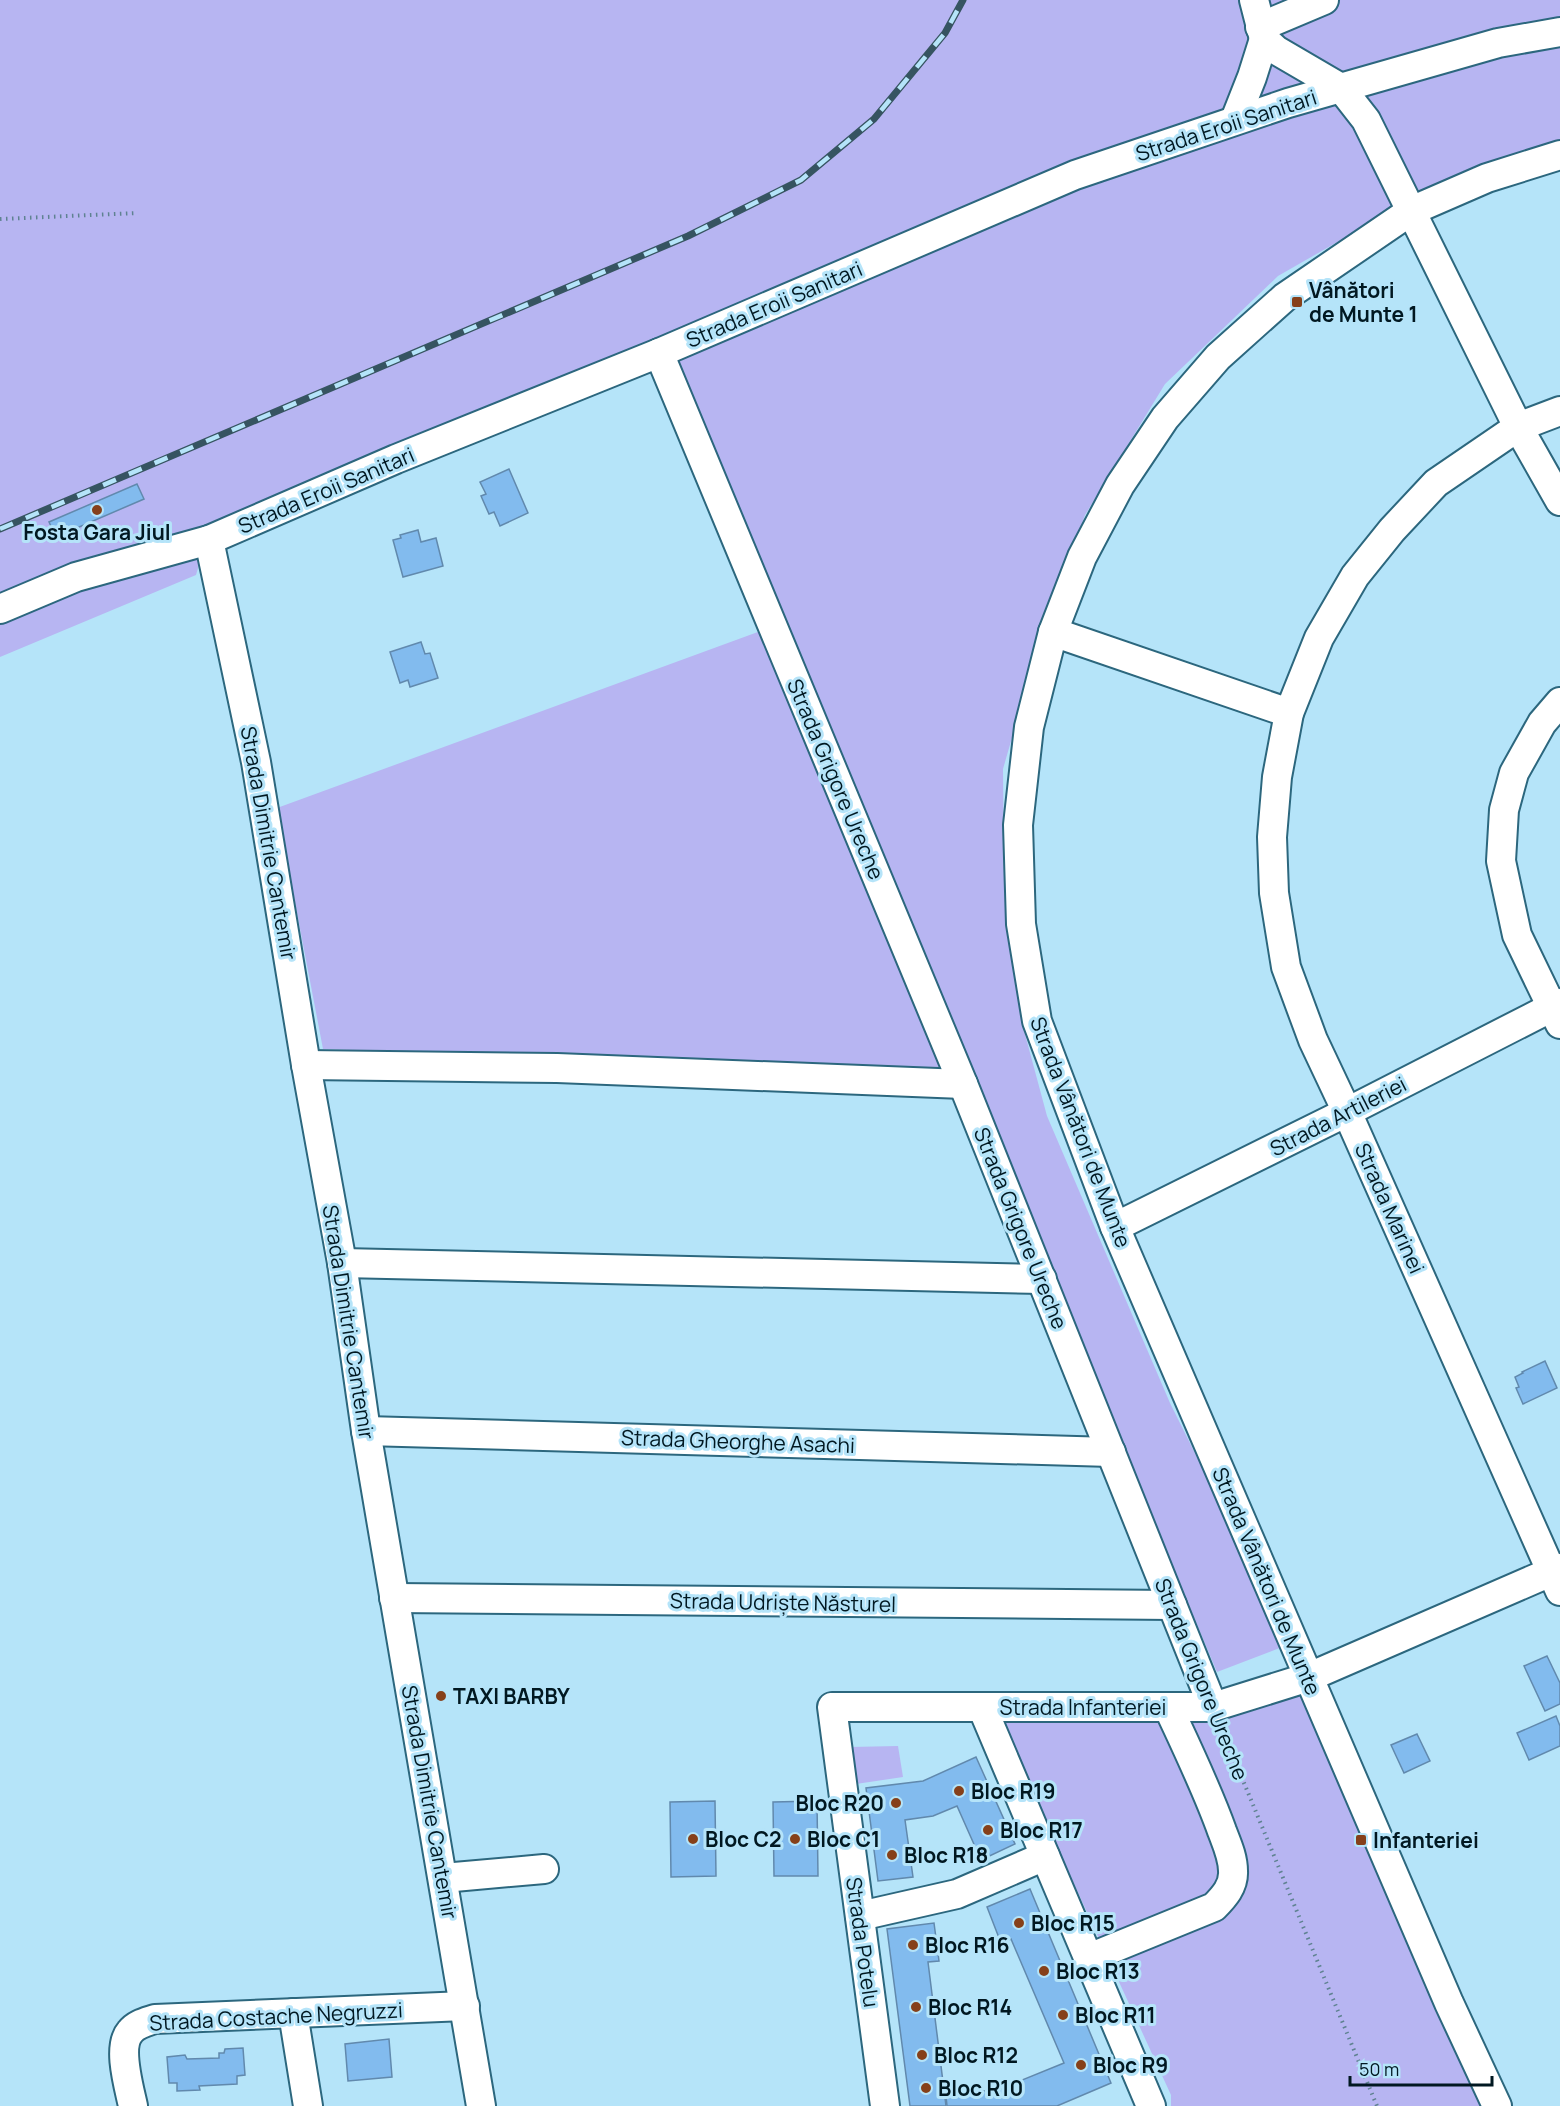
<svg xmlns="http://www.w3.org/2000/svg" width="1560" height="2106" font-family="Manrope,sans-serif">
	<rect width="100%" height="100%" fill="#b5e4f9"/>
	<g fill="#b7b5f2">
		<polygon points="0,0 1560,0 1560,156 1395,209 1278,276 1165,384 1085,515 1044,626 1003,769 1004,877 1022,1023 1047,1116 1170,1403 1290,1644 1217,1672 963,1074 323,1049 277,808 780,624 657,350 208,533 196,575 0,657"/>
		<polygon points="1310,1686 1490,2106 1171,2106 1171,2095 995,1712"/>
		<polygon points="898,1746 903,1777 856,1784 850,1747"/>
	</g>
	<g fill="#82bbee" stroke="#6189ad" stroke-width="1.5">
		<polygon points="509,469 528,513 500,526 494,512 489,514 481,496 486,494 480,482"/>
		<polygon points="137,484 144,499 56,537 49,522"/>
		<polygon points="418,530 421,542 436,538 443,566 403,577 393,540 401,538 400,535"/>
		<polygon points="421,642 425,654 430,653 438,678 410,687 408,680 400,683 390,652"/>
		<polygon points="1545,1361 1557,1388 1523,1404 1516,1388 1519,1387 1515,1377 1523,1373 1522,1372"/>
		<polygon points="1547,1656 1560,1683 1560,1704 1545,1711 1524,1666"/>
		<polygon points="1556,1716 1560,1726 1560,1746 1529,1760 1517,1733"/>
		<polygon points="1417,1734 1430,1761 1404,1773 1391,1745"/>
		<polygon points="976,1757 1015,1844 981,1860 957,1806 933,1816 905,1820 913,1877 878,1881 866,1788 923,1781"/>
		<polygon points="715,1801 716,1876 671,1877 670,1802"/>
		<polygon points="817,1801 818,1876 774,1876 773,1802"/>
		<polygon points="1030,1889 1111,2083 1057,2106 947,2106 946,2096 1000,2089 1064,2063 1011,1939 1001,1943 987,1907"/>
		<polygon points="934,1923 939,1961 928,1962 946,2106 910,2106 887,1929"/>
		<polygon points="389,2039 392,2077 348,2081 345,2044"/>
		<polygon points="243,2048 245,2075 237,2076 237,2084 199,2086 200,2090 177,2091 177,2083 169,2083 167,2057 185,2055 187,2059 219,2058 219,2053 224,2053 225,2049"/>
	</g>
	<g fill="none" stroke-linecap="round" stroke-linejoin="round">
		<g stroke="#2c677e" stroke-width="32">
			<g id="minor">
				<polyline points="1254,0 1264,39"/>
				<polyline points="1260,27 1324,0"/>
				<polyline points="1264,39 1276,50 1341,88 1366,120 1518,427 1560,501"/>
				<polyline points="1235,120 1252,77 1264,39"/>
				<polyline points="659,353 963,1084 1213,1707"/>
				<polyline points="1560,411 1518,427 1436,483 1392,530 1355,576 1319,638 1289,713 1277,777 1272,837 1274,893 1286,967 1313,1040 1347,1112 1560,1591"/>
				<polyline points="209,540 256,762 306,1065 342,1263 366,1431 481,2106"/>
				<polyline points="0,609 76,577 209,540 396,459 659,353 1075,175 1288,103 1498,43 1560,32"/>
				<polyline points="1053,632 1289,713"/>
				<polyline points="1560,1024 1517,935 1501,861 1504,810 1514,773 1542,723 1560,702"/>
				<polyline points="306,1065 557,1068 963,1084"/>
				<polyline points="1115,1227 1347,1112 1560,1003"/>
				<polyline points="342,1263 1042,1279"/>
				<polyline points="366,1431 1111,1452"/>
				<polyline points="394,1598 1172,1605"/>
				<polyline points="982,1707 1151,2106"/>
				<polyline points="443,1878 544,1869"/>
				<polyline points="860,1916 957,1894 1045,1856"/>
				<path d="M1089 1958 1214 1907C1224 1897 1234 1886 1233 1871 1233 1857 1227 1844 1222 1831 1207 1789 1187 1748 1168 1707"/>
				<polyline points="293,2013 308,2106"/>
				<path d="M133 2106C129 2087 117 2047 130 2032 136 2024 146 2022 155 2019L465 2006"/>
				<polyline points="885,2106 832,1707 1213,1707 1309,1677 1560,1568"/>
				<polyline points="1497,2106 1449,2003 1115,1227 1037,1021 1021,924 1018,825 1029,727 1053,632 1082,557 1120,485 1165,418 1218,357 1285,297 1411,211 1487,178 1560,155"/>
			</g>
		</g>
		<g stroke="#5f8291" stroke-width="4" stroke-dasharray="1.5 4.5" stroke-linecap="butt">
			<polyline points="0,219 137,213"/>
			<polyline points="1221,1727 1377,2106"/>
		</g>
		<use href="#minor" stroke="#fff" stroke-width="28"/>
		<g stroke="#365461" stroke-width="7">
			<polyline id="rail" points="0,529 688,236 801,180 874,119 945,33 963,0"/>
		</g>
		<use href="#rail" stroke="#b5e4f9" stroke-width="4.5" stroke-dasharray="14" stroke-linecap="butt"/>
	</g>
	<g fill="#86401a" stroke="#b5e4f9" stroke-width="2">
		<rect x="1291" y="296" width="12" height="12" rx="3"/>
		<circle cx="97" cy="510" r="6"/>
		<circle cx="441" cy="1696" r="6"/>
		<circle cx="959" cy="1791" r="6"/>
		<circle cx="896" cy="1803" r="6"/>
		<circle cx="988" cy="1830" r="6"/>
		<circle cx="693" cy="1839" r="6"/>
		<circle cx="795" cy="1839" r="6"/>
		<rect x="1355" y="1834" width="12" height="12" rx="3"/>
		<circle cx="892" cy="1855" r="6"/>
		<circle cx="1019" cy="1923" r="6"/>
		<circle cx="913" cy="1945" r="6"/>
		<circle cx="1044" cy="1971" r="6"/>
		<circle cx="916" cy="2007" r="6"/>
		<circle cx="1063" cy="2015" r="6"/>
		<circle cx="922" cy="2055" r="6"/>
		<circle cx="1081" cy="2065" r="6"/>
		<circle cx="926" cy="2088" r="6"/>
	</g>
	<g text-anchor="middle" dominant-baseline="central" stroke-width="6" stroke-linejoin="round" paint-order="stroke">
		<g font-size="21" fill="#011821" stroke="#b5e4f9">
			<text transform="translate(1226 125) rotate(-18)">Strada Eroii Sanitari</text>
			<text transform="translate(774 304) rotate(-23)">Strada Eroii Sanitari</text>
			<text transform="translate(326 490) rotate(-23)">Strada Eroii Sanitari</text>
			<text transform="translate(836 779) rotate(67)">Strada Grigore Ureche</text>
			<text transform="translate(269 843) rotate(80)">Strada Dimitrie Cantemir</text>
			<text transform="translate(1338 1116) rotate(-27)">Strada Artileriei</text>
			<text transform="translate(1081 1132) rotate(69)">Strada Vânători de Munte</text>
			<text transform="translate(1390 1208) rotate(66)">Strada Marinei</text>
			<text transform="translate(1021 1228) rotate(68)">Strada Grigore Ureche</text>
			<text transform="translate(349 1322) rotate(81)">Strada Dimitrie Cantemir</text>
			<text transform="translate(738 1441) rotate(2)">Strada Gheorghe Asachi</text>
			<text transform="translate(1267 1581) rotate(67)">Strada Vânători de Munte</text>
			<text transform="translate(783 1602) rotate(1)">Strada Udriște Năsturel</text>
			<text transform="translate(1202 1679) rotate(68)">Strada Grigore Ureche</text>
			<text x="1083" y="1707">Strada Infanteriei</text>
			<text transform="translate(430 1802) rotate(80)">Strada Dimitrie Cantemir</text>
			<text transform="translate(863 1942) rotate(82)">Strada Potelu</text>
			<text transform="translate(276 2016) rotate(-3)">Strada Costache Negruzzi</text>
		</g>
		<g font-size="21" font-weight="bold" fill="#011821" stroke="#b5e4f9" text-anchor="start">
			<text x="1309" y="290">Vânători<tspan x="1309" dy="24">de Munte 1</tspan></text>
			<text x="97" y="532" text-anchor="middle">Fosta Gara Jiul</text>
			<text x="453" y="1696">TAXI BARBY</text>
			<text x="971" y="1791">Bloc R19</text>
			<text x="884" y="1803" text-anchor="end">Bloc R20</text>
			<text x="1000" y="1830">Bloc R17</text>
			<text x="705" y="1839">Bloc C2</text>
			<text x="807" y="1839">Bloc C1</text>
			<text x="1373" y="1840">Infanteriei</text>
			<text x="904" y="1855">Bloc R18</text>
			<text x="1031" y="1923">Bloc R15</text>
			<text x="925" y="1945">Bloc R16</text>
			<text x="1056" y="1971">Bloc R13</text>
			<text x="928" y="2007">Bloc R14</text>
			<text x="1075" y="2015">Bloc R11</text>
			<text x="934" y="2055">Bloc R12</text>
			<text x="1093" y="2065">Bloc R9</text>
			<text x="938" y="2088">Bloc R10</text>
		</g>
	</g>
	<path d="M1350 2076v9h142v-9" fill="none" stroke="#011821" stroke-width="3"/>
	<text x="1359" y="2076" font-size="18" fill="#011821" stroke="#b5e4f9" stroke-width="4.5" paint-order="stroke">50 m</text>
</svg>
